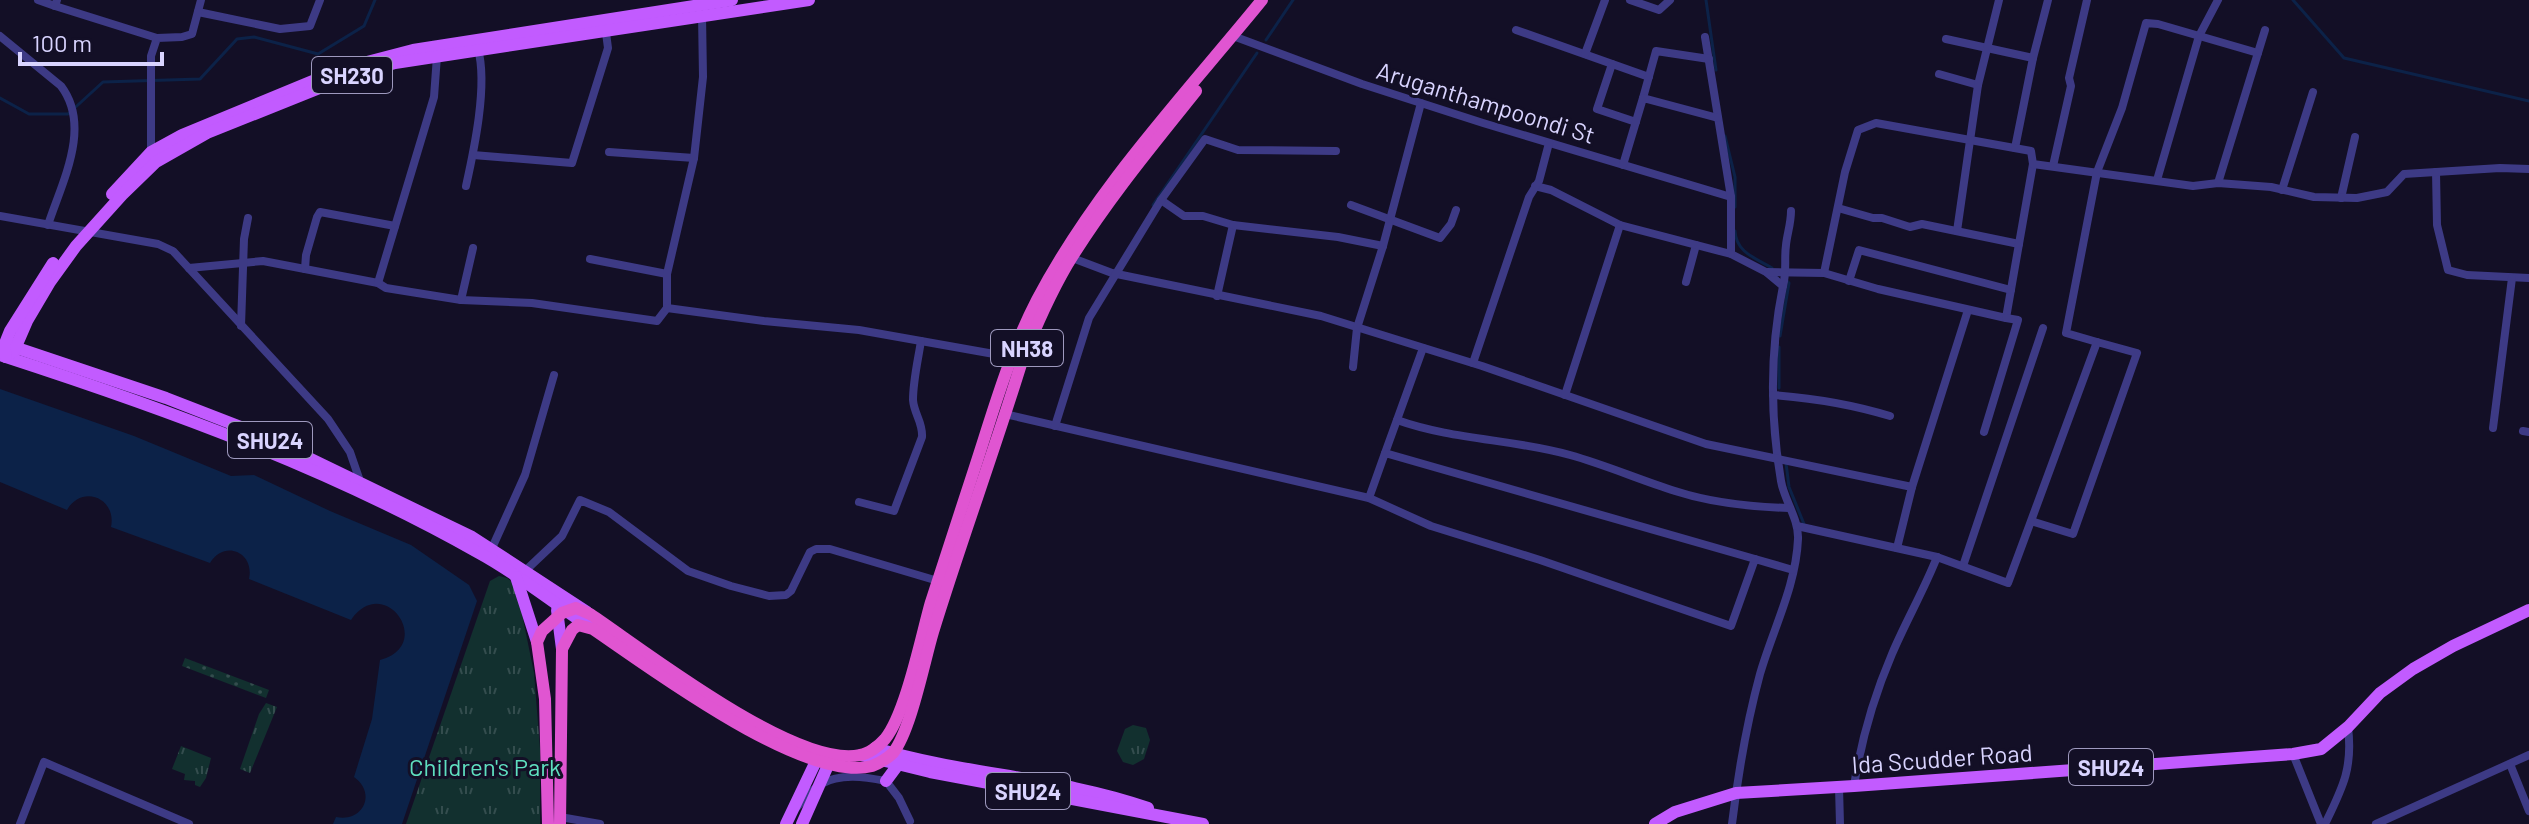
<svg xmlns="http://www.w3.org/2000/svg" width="2529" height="824" font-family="Barlow,sans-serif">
	<defs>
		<pattern id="grass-tufts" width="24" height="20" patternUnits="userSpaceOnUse" patternTransform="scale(2)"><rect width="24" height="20" fill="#12302f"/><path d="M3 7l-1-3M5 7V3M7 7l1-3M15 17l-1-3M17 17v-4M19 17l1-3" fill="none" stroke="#344d4e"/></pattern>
		<pattern id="garden-dots" width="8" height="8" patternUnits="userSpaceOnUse" patternTransform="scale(2)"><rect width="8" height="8" fill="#12302f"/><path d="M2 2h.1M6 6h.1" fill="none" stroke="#344d4e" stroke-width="1.8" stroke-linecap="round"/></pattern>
	</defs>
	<rect width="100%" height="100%" fill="#130f26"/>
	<g fill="url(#grass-tufts)">
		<polygon points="499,576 507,578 516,585 534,673 540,749 540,824 406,824 490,581"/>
		<polygon points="266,703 277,707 250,773 240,769 259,714"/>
		<polygon points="1133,725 1146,728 1150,740 1144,759 1133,765 1123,762 1117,751 1125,729"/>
		<polygon points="181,746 211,758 206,778 200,787 195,785 195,781 184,780 185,774 172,769"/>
	</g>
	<polygon fill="url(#garden-dots)" points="185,658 269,690 266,698 182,666"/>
	<path fill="#0c2248" d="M0 389 134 436 231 476 254 475 330 511 411 545 469 585 477 601 402 824H333L336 817C363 823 377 793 354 777L372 719 380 660C436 645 384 572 351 620L249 579C255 552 224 539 210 563L111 527C117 498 82 484 67 510L0 482Z"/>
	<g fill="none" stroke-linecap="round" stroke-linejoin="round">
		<g stroke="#0c2248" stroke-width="3">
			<polyline points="1706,0 1716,70"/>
			<polyline points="2293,0 2344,58 2529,101"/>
			<polyline points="1266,40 1293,0"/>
			<polyline points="0,98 29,114 68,114 103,82 200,79 237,39 254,37 318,54 364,26 375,0"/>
			<polyline points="1725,136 1735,177 1735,207"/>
			<polyline points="1153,205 1257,53"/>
			<path d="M1735 231C1736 252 1755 258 1772 268"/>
			<polyline points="1780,336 1789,283 1787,281"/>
			<polyline points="1779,347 1779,388"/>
			<polyline points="1786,463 1789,487 1804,524"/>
		</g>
		<g stroke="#3d3a85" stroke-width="8">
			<polyline points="38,0 55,6"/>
			<polyline points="57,0 55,6 157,38"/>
			<polyline points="1630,0 1659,10 1670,0"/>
			<polyline points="198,12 280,29 310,26 320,0"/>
			<polyline points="1516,30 1649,77"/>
			<path d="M0 36 61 86C92 127 62 182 48 225"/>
			<polyline points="1233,36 1362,84 1483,123 1731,197"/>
			<path d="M1705 37 1731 197V254L1766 272 1783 286C1770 350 1770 416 1781 481 1784 500 1799 519 1798 539 1796 586 1773 629 1760 674 1747 722 1738 774 1732 824"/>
			<polyline points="1946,39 2033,58"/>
			<polyline points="1585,54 1605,0"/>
			<polyline points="1612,64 1597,109 1636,122"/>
			<polyline points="1939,74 1978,85"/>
			<polyline points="1643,98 1656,51 1709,59"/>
			<polyline points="2015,148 2033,58 2048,0"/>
			<polyline points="151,152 151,56 157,38 182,37 192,34 201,0"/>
			<polyline points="609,152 694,158"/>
			<polyline points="473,155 572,163 608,48 606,33"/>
			<polyline points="1623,165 1643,98 1718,118"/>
			<polyline points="2053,166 2071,86 2069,78 2087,0"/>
			<polyline points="2436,172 2437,225 2448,270 2467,275 2529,278"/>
			<polyline points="2157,180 2199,36 2218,0"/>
			<polyline points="2218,183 2265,30"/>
			<path d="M466 186C474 150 488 85 478 49"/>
			<polyline points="1535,186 1551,190 1620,225"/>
			<polyline points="2282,190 2313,92"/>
			<polyline points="2341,198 2355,137"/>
			<polyline points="1161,200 1184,216 1203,216 1233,225 1217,296"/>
			<polyline points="1351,205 1440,238 1451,224 1456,210"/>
			<polyline points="1838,208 1873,218 1882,218 1910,227 1922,224 2019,244"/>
			<polyline points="0,216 158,244 173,251 328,419 350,452 360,481"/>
			<polyline points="1233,225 1338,237 1383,246"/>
			<polyline points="1957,231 1978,85 1999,0"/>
			<polyline points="1067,256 1112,273 1321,316 1482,366 1706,444 1912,487"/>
			<polyline points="590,259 667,274"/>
			<polyline points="189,268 263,261 378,283 386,288 461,300 532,303 657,321 667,308 667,274 694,158 703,77 702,15"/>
			<polyline points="305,269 306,255 317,217 320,212 395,226"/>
			<polyline points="1767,272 1824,273 1878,289 2006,318 2033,164"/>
			<polyline points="1824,273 1845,172 1858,130 1876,123 2031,151 2033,164 2193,186 2218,183 2271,187 2314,197 2357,198 2387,192 2404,174 2500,168 2529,169"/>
			<polyline points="1849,281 1859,250 2011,290"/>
			<polyline points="1686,282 1696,245"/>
			<polyline points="378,283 434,97 437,56"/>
			<path d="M1783 286C1787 271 1784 259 1786 245 1787 234 1791 224 1791 211"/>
			<polyline points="461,300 473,248"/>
			<polyline points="667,308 764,321 859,330 1011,357"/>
			<polyline points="241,326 244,239 248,218"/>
			<polyline points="2097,342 2066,333 2097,172 2122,108 2146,23 2158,24 2258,53"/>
			<polyline points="1473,363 1529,197 1539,181 1549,143"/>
			<polyline points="1353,367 1357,328 1383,246 1421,103"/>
			<polyline points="1565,395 1620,225 1731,254"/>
			<path d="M1773 395C1813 398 1851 404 1890 416"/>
			<polyline points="1005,414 1369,498 1431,526 1540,560 1731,626 1755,559 1793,570"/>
			<path d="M1397 420C1453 440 1513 439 1570 455 1606 465 1640 480 1675 491 1712 503 1751 507 1789 508"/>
			<polyline points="1055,426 1089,318 1161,200 1205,139 1238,150 1336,151"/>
			<polyline points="2493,428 2512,278"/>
			<polyline points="2523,431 2529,432"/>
			<polyline points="1984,432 2018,320 2006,318"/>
			<polyline points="1385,453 1423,348"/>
			<polyline points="1369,498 1385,453 1755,559"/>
			<path d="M859 502 894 511 922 437C923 422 914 414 913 400 913 381 918 360 921 341"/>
			<polyline points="1797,526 1937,557"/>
			<polyline points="492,548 525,475 554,375"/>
			<polyline points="1897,548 1912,487 1968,310"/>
			<polyline points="1963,566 2043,328"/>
			<polyline points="525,571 562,536 580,500 609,512 688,571 731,586 769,596 786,595 791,591 810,552 816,549 830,549 938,581"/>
			<polyline points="2293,754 2321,824"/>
			<polyline points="2510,764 2529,811"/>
			<path d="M1854 786C1861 741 1874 696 1892 654 1906 621 1924 590 1937 557L2008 583 2031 521 2073 534 2137 353 2097 342 2031 521"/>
			<polyline points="1839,787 1840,824"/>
			<path d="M796 808C804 800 812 789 821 784 841 773 865 777 886 781L899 798 910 821"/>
			<polyline points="560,817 600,824"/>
			<polyline points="20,824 44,762 189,824"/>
			<path d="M2325 824C2343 787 2353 768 2348 727"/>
			<polyline points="2376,824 2529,755"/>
		</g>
		<g stroke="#c25bff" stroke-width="12">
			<polyline points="112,194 151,152 182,135 344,68 413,50 732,0"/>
			<polyline points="11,346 166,398 261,435 472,537 587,612"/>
			<path d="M3 356C166 409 329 468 479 553 518 574 553 603 590 627"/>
			<polyline points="6,357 14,351 27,321 50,282 76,246 122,195 156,162 207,133 347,77 395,63 809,0"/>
			<polyline points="6,357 4,346 10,331 53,263"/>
			<polyline points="516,577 537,642"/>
			<polyline points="557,610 562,649"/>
			<path d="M875 748C964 775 1060 777 1148 808"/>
			<polyline points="861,755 930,772 1203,824"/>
			<polyline points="886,781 903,758"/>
			<polyline points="786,824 817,759"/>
			<polyline points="802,824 829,763"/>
			<polyline points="1655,824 1675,812 1736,793 1854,786 2293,754 2321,749 2348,727 2380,693 2413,669 2453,646 2529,610"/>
		</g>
		<g stroke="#e055d1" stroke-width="12">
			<path d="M548 824 545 699 537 642 542 631 562 613 576 608 590 614C644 650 796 769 860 755 868 754 879 746 885 739 906 713 921 637 931 602 945 558 960 514 974 470 993 412 1009 354 1037 300 1096 188 1183 97 1262 0"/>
			<path d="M560 824 562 649 572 630 578 625 593 629C649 667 805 784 872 766 878 764 888 758 893 753 911 730 924 662 933 632 961 541 994 452 1022 361 1035 328 1049 296 1067 265 1104 204 1151 147 1196 91"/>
		</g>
	</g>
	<g text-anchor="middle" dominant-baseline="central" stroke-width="6" stroke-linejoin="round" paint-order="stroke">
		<g fill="#130f26" stroke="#9e99be" stroke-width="2">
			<rect x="312" y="57" width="80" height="36" rx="6"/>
			<rect x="991" y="330" width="72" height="36" rx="6"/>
			<rect x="228" y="422" width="84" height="36" rx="6"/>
			<rect x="2069" y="749" width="84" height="36" rx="6"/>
			<rect x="986" y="773" width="84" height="36" rx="6"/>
		</g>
		<g font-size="22" font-weight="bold" fill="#d9d4ff">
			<text x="352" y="75">SH230</text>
			<text x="1027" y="348">NH38</text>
			<text x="270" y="440">SHU24</text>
			<text x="2111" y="767">SHU24</text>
			<text x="1028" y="791">SHU24</text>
		</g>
		<g font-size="24" fill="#d9d4ff" stroke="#130f26">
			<text transform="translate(1486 102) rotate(17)">Aruganthampoondi St</text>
			<text transform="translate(1942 758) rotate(-4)">Ida Scudder Road</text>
		</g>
		<g font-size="24" fill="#5fe0c0" stroke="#130f26">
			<text x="485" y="766">Children's Park</text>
		</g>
	</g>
	<path d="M20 52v12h142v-12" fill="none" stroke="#d9d4ff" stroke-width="4"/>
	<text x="32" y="52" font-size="24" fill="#d9d4ff" stroke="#130f26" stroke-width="6" paint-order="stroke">100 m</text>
</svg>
